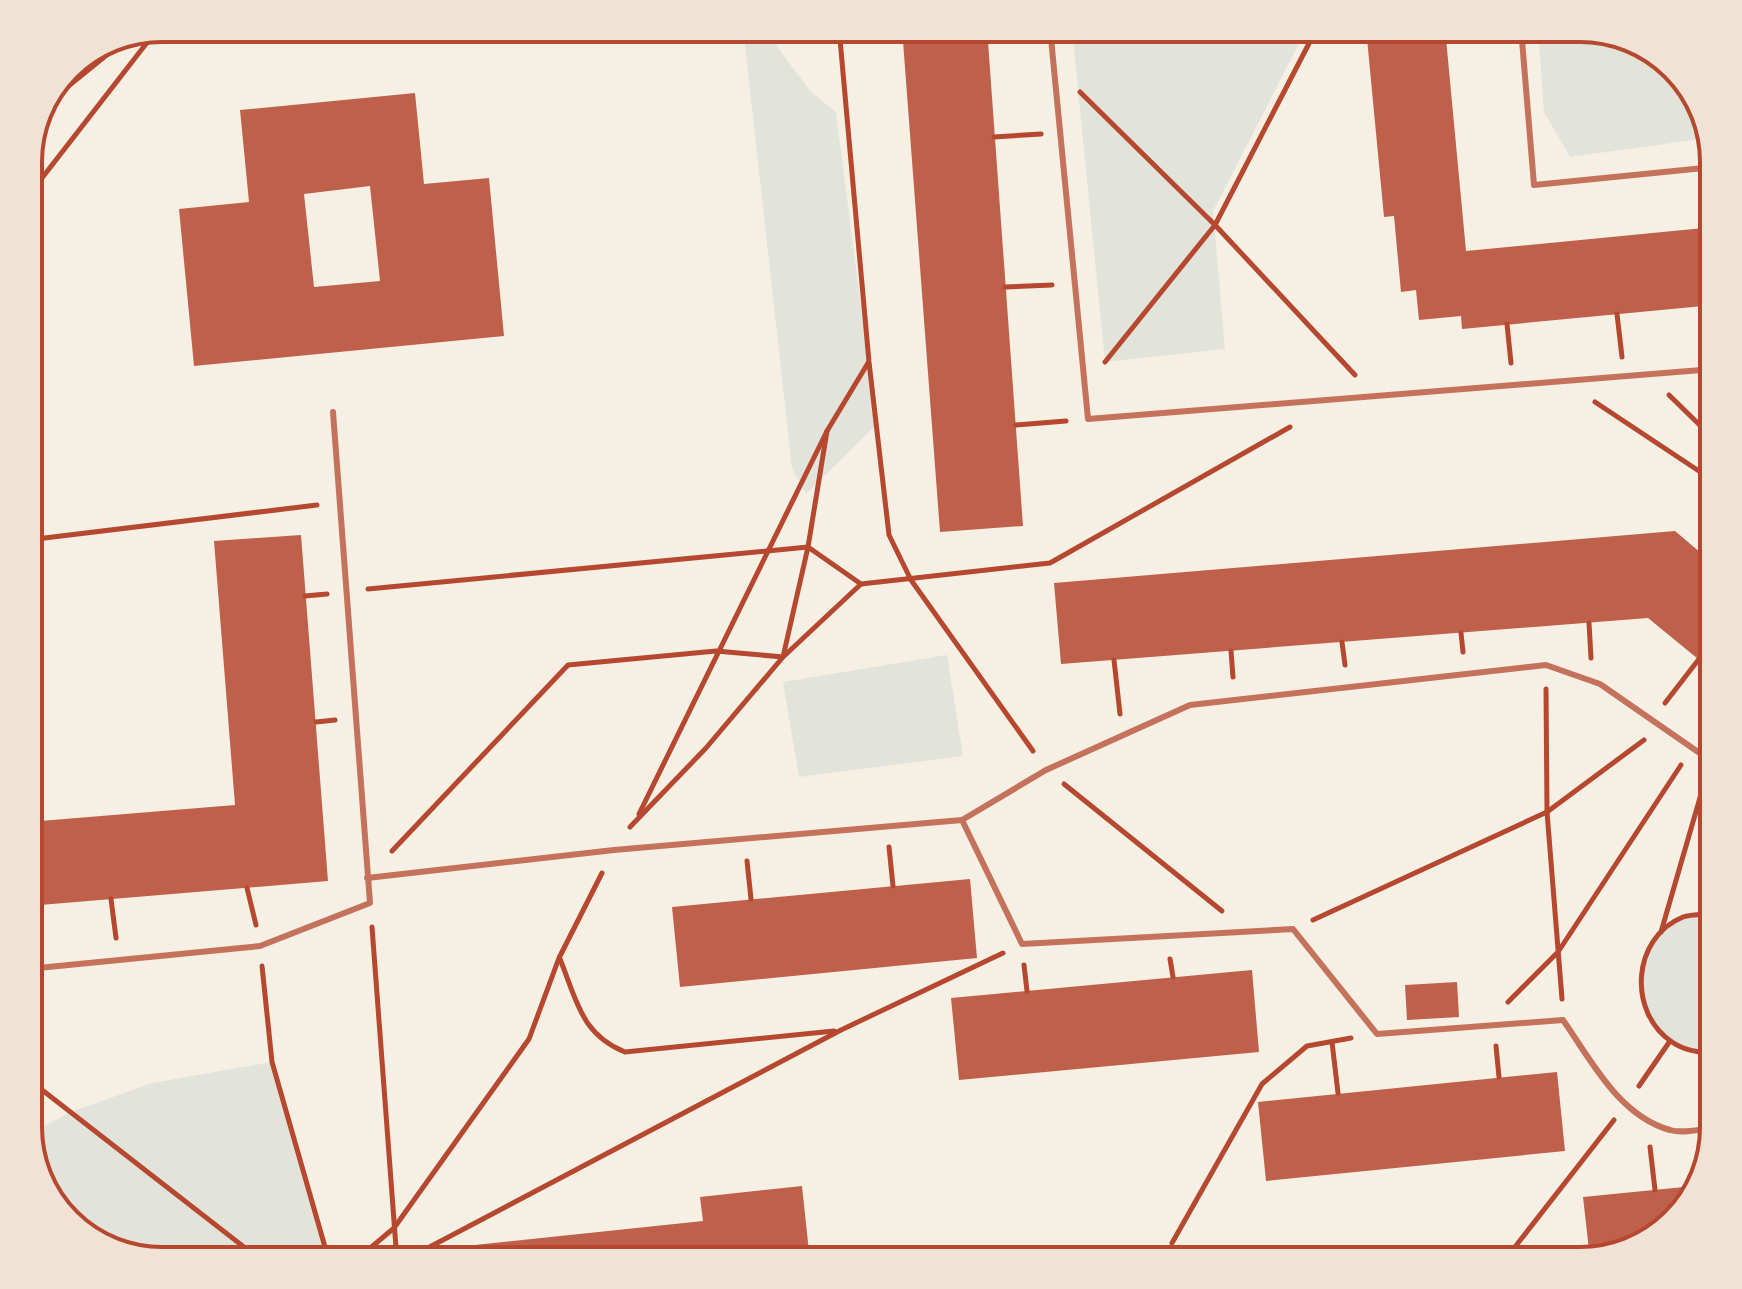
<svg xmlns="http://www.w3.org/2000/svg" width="1742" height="1289" font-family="'Exo 2',sans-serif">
	<rect width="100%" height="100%" fill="#f6efe4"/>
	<g fill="#e2e4dc">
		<polygon points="721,28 763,28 811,92 836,112 876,425 806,494 792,468 744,37"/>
		<polygon points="1072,28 1307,28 1213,211 1225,349 1105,362"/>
		<polygon points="1538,28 1580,28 1662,56 1700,103 1708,138 1570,157 1544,112"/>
		<polygon points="947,655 963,756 799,777 783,682"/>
		<path d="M1714 914V1054C1699 1052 1685 1051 1672 1042 1629 1014 1632 937 1683 917 1691 914 1705 915 1714 914Z"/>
		<polygon points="272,1062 329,1261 162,1261 80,1233 42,1186 28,1134 71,1112 152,1083"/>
	</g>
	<g fill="#bf614a" fill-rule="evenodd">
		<polygon points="902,28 987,28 1023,526 940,532"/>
		<polygon points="1366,28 1445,28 1466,251 1714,227 1714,305 1462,329 1461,316 1419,320 1416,290 1401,292 1394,216 1384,217"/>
		<path d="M415 93 424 184 489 178 504 336 194 366 179 209 249 202 240 110ZM370 186 380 281 314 287 304 194Z"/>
		<polygon points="1675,531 1714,564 1714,672 1648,618 1061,664 1054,583"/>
		<polygon points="301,535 328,881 28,906 28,822 235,805 214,541"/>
		<polygon points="970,879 977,958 680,987 672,907"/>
		<polygon points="1252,970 1259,1052 959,1080 951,998"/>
		<polygon points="1457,982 1459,1017 1407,1020 1405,985"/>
		<polygon points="1557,1072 1565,1151 1266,1181 1258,1102"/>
		<polygon points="802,1186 810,1261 457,1261 456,1247 703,1221 700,1197"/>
		<polygon points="1694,1186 1686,1209 1639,1247 1590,1259 1583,1197"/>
	</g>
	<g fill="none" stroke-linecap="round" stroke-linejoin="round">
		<g stroke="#b5482f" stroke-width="5">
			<polyline points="839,28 869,362 889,535 911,580 1033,751"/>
			<polyline points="1080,92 1215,225 1355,375"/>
			<polyline points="40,109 119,45"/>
			<polyline points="994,137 1041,134"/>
			<polyline points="28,196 156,31"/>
			<polyline points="1005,287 1052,285"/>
			<polyline points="1617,314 1622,357"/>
			<polyline points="1507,324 1511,363"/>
			<polyline points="1105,362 1215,225 1317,28"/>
			<polyline points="1669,395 1714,439"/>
			<polyline points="1595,402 1714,481"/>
			<polyline points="1016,425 1066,421"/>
			<polyline points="28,489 33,540"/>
			<polyline points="28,540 317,505"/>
			<polyline points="368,589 808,547 861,584"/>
			<polyline points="305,596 327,594"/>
			<polyline points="1589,623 1591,658"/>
			<polyline points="1461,633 1463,652"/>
			<polyline points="1342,642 1345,665"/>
			<polyline points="1231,651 1233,677"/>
			<polyline points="1114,660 1120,714"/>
			<polyline points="1546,689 1547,812 1562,999"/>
			<polyline points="1665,703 1699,659"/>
			<polyline points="316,722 335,720"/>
			<polyline points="1064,784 1222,911"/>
			<polyline points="639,814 827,431 868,363"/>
			<polyline points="630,827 706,748 783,657 861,584 1050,563 1290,427"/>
			<polyline points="889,847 893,886"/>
			<polyline points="392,851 568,665 716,651 783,657 808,547 827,431"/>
			<polyline points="747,861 751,899"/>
			<polyline points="247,888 256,925"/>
			<polyline points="111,899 116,938"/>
			<path d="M1714 914C1705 915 1691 914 1683 917 1631 938 1628 1013 1672 1042 1685 1051 1699 1052 1714 1054"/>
			<polyline points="1313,920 1547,812 1644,740"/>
			<polyline points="372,927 397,1261"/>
			<polyline points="1661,932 1704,784"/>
			<path d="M560 959C577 1001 581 1034 625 1052L834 1031"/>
			<polyline points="1170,959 1173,977"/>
			<polyline points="1024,965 1027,991"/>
			<polyline points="262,966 272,1062 329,1261"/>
			<polyline points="1508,1002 1558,952 1681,765"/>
			<polyline points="1332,1042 1338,1093"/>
			<polyline points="1496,1046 1499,1077"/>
			<polyline points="28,1079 262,1261"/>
			<polyline points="1639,1086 1670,1041"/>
			<polyline points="1650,1147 1655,1190"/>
			<polyline points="1172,1243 1262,1084 1307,1046 1351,1038"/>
			<polyline points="355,1261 394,1228 529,1039 559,958 602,873"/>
			<polyline points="403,1261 841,1030 1003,953"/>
			<polyline points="1504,1261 1614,1120"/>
		</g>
		<g stroke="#c5725c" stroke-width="6">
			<polyline points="1050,28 1088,419 1714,369"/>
			<polyline points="1521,28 1534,185 1714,167"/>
			<path d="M962 820 1022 944 1293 929 1377 1034 1563 1020C1591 1060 1619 1116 1670 1130 1683 1134 1700 1129 1714 1128"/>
			<polyline points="367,878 614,850 962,820 1046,770 1190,705 1546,665 1600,684 1714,763"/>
			<polyline points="28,969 260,946 370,903 333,412"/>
			<polyline points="1022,1261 1115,1252 1162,1261"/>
		</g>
	</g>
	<path d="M0 0H1742V1289H0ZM162 42H1580A120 120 0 0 1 1700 162V1127A120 120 0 0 1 1580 1247H162A120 120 0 0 1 42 1127V162A120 120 0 0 1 162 42Z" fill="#f1e2d6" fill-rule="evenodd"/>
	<path fill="none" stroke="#b5482f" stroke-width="4" d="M162 42H1580A120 120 0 0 1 1700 162V1127A120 120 0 0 1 1580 1247H162A120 120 0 0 1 42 1127V162A120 120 0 0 1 162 42Z"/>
</svg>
